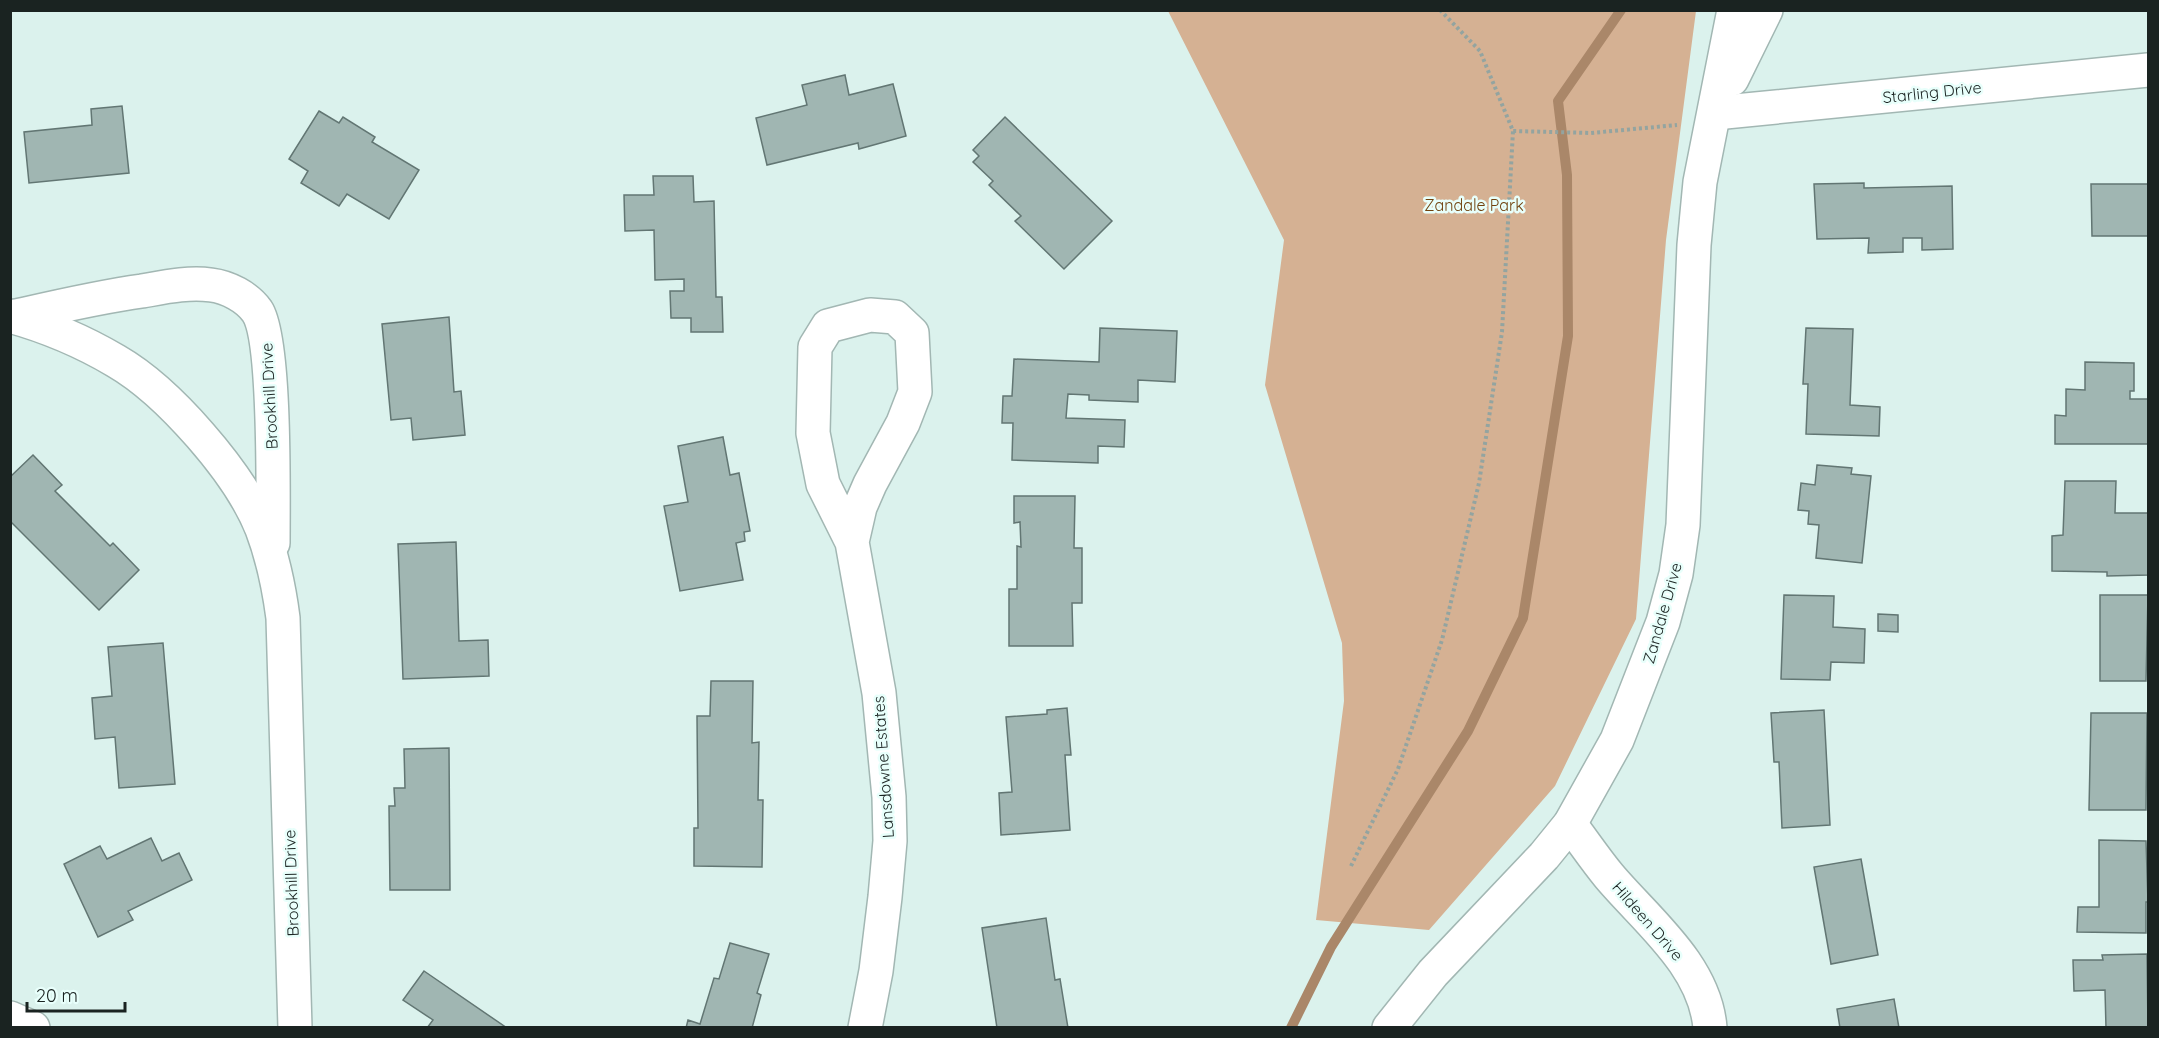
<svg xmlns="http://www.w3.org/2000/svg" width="2159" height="1038" font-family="Quicksand,sans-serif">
	<rect width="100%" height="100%" fill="#dbf2ed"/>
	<polygon fill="#d5b193" points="1168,11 1696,11 1666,240 1636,619 1555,786 1429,930 1316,920 1344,701 1342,643 1265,385 1284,240"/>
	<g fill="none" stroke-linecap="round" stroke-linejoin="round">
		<polyline stroke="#aa8769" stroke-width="10" points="1291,1028 1331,947 1468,731 1523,618 1568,336 1567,175 1558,101 1621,10"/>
	</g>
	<g fill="#a0b6b2" stroke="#627673" stroke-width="1.5">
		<polygon points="845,75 849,95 893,84 906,136 859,149 858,143 767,165 756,118 807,105 802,85"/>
		<polygon points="122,106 129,173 29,183 24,132 92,125 91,109"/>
		<polygon points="319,111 339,123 343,117 375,137 372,142 419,170 389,219 347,194 339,206 301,183 308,171 289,159"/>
		<polygon points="1005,117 1112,221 1064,269 1015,221 1021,216 989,185 993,181 973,162 979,156 973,150"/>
		<polygon points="653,176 693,176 694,202 714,201 716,297 722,297 723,332 691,332 691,318 671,318 670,291 684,291 684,279 655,280 654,230 625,231 624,195 654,195"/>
		<polygon points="1864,183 1864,188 1952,186 1953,249 1922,250 1922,238 1903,238 1903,252 1868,253 1869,238 1817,239 1814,184"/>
		<polygon points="2091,184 2148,184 2148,236 2092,236"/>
		<polygon points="449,317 454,392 461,391 465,435 413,440 411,418 391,420 382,324"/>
		<polygon points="1100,328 1177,331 1175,382 1138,380 1138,402 1089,400 1089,395 1068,394 1066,418 1125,420 1124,447 1098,446 1098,463 1012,460 1013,423 1002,423 1003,396 1012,396 1014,359 1099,362"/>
		<polygon points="1806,328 1853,329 1850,405 1880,407 1879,436 1806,434 1808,384 1803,384"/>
		<polygon points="2085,362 2134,363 2134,391 2130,391 2130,399 2148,399 2148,444 2055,444 2055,415 2066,416 2066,389 2085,390"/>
		<polygon points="723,437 730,475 739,473 750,531 744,532 745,541 736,543 743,580 680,591 664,506 688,502 678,446"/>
		<polygon points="33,455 62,485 55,491 110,546 113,543 139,570 99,610 10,521 10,477"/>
		<polygon points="1817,465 1852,468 1851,474 1871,476 1862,563 1816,558 1819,525 1808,524 1809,511 1798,510 1801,483 1815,485"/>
		<polygon points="2065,481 2116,481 2115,513 2148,513 2148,575 2107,576 2107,572 2052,571 2052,536 2063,535"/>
		<polygon points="1014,496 1075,496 1074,548 1082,548 1082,603 1072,603 1073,646 1009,646 1009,589 1017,589 1017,546 1021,547 1020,522 1014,523"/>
		<polygon points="456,542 459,641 488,640 489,676 403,679 398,544"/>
		<polygon points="1784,595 1834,596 1833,627 1865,629 1864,663 1831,662 1830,680 1781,679"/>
		<polygon points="2100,595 2148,595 2146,681 2100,681"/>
		<polygon points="1878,614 1898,615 1898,632 1878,631"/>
		<polygon points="163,643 175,784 119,788 115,737 95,739 92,698 112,696 108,647"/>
		<polygon points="711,681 753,681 752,743 759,742 758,800 763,800 762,867 694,866 694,828 698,828 697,716 710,716"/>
		<polygon points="1067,708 1071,755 1065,755 1070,830 1001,835 999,793 1012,792 1006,717 1047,714 1047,710"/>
		<polygon points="1824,710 1830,825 1782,828 1779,762 1774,762 1771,713"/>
		<polygon points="2091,713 2147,713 2146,810 2089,810"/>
		<polygon points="449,748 450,890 390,890 389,806 395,806 394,788 405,788 404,749"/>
		<polygon points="151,838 162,861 179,853 192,880 128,911 133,920 98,937 64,864 100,846 107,859"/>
		<polygon points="2099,840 2146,841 2148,902 2146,902 2146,933 2077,932 2078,907 2099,907"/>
		<polygon points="1861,859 1878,955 1831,964 1814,867"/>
		<polygon points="1046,918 1055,980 1060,979 1068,1028 997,1028 982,928"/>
		<polygon points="730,943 769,954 757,993 761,995 752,1028 686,1028 688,1020 700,1024 714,978 719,979"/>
		<polygon points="2147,954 2148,1028 2106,1028 2105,990 2074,991 2073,960 2103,960 2102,955"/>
		<polygon points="424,971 507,1028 427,1028 433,1020 403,1000"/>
		<polygon points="1894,999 1899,1028 1840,1028 1837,1009"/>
	</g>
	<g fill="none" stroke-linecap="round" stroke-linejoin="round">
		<g stroke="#a2b7b3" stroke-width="36">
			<g id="minor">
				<polyline points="1732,79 1766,10"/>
				<polyline points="1715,113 2148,70"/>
				<path d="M10 316C46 326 84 342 116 361 168 391 240 473 262 529 273 558 279 587 283 618L295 1028"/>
				<path d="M12 317C56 307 98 297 142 291 165 287 188 282 211 285 228 287 247 297 257 311 276 339 273 502 273 543"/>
				<polyline points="852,542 860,507 870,484 903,423 915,392 912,333 895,317 870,315 828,326 815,347 813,433 823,484 852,542 879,693 889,797 890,841 885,897 876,971 865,1028"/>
				<path d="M1570 824C1583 841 1595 859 1609 876 1646 920 1705 965 1710 1028"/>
				<polyline points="10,1018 33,1028"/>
				<polyline points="1389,1028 1433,973 1544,856 1570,824 1617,740 1663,622 1676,574 1683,525 1694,245 1700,182 1734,10"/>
			</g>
		</g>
		<g stroke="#93a4a0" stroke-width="4" stroke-dasharray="3 3" stroke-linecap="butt">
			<polyline points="1440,10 1480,51 1513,131 1591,133 1677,125"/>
			<polyline points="1351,866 1398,769 1442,640 1479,483 1502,332 1513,131"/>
		</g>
		<use href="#minor" stroke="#fff" stroke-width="33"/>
	</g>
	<g text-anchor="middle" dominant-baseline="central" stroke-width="5" stroke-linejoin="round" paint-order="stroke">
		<g font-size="16" fill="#1a2321" stroke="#e8fffb">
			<text transform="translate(1932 92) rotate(-6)">Starling Drive</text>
			<text transform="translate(269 396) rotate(-93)">Brookhill Drive</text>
			<text transform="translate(1662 613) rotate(-74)">Zandale Drive</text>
			<text transform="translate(883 767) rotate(-94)">Lansdowne Estates</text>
			<text transform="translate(291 883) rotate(-92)">Brookhill Drive</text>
			<text transform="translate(1648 921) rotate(49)">Hildeen Drive</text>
		</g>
		<g font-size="16" fill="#70410c" stroke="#e8fffb">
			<text x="1474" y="205">Zandale Park</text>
		</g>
	</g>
	<rect width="2159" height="1038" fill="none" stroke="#1a2321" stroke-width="24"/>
	<path d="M27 1002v9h98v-9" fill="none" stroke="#1a2321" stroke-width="3"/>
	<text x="36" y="1002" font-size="18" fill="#1a2321" stroke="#e8fffb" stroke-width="4.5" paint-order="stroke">20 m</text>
</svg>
